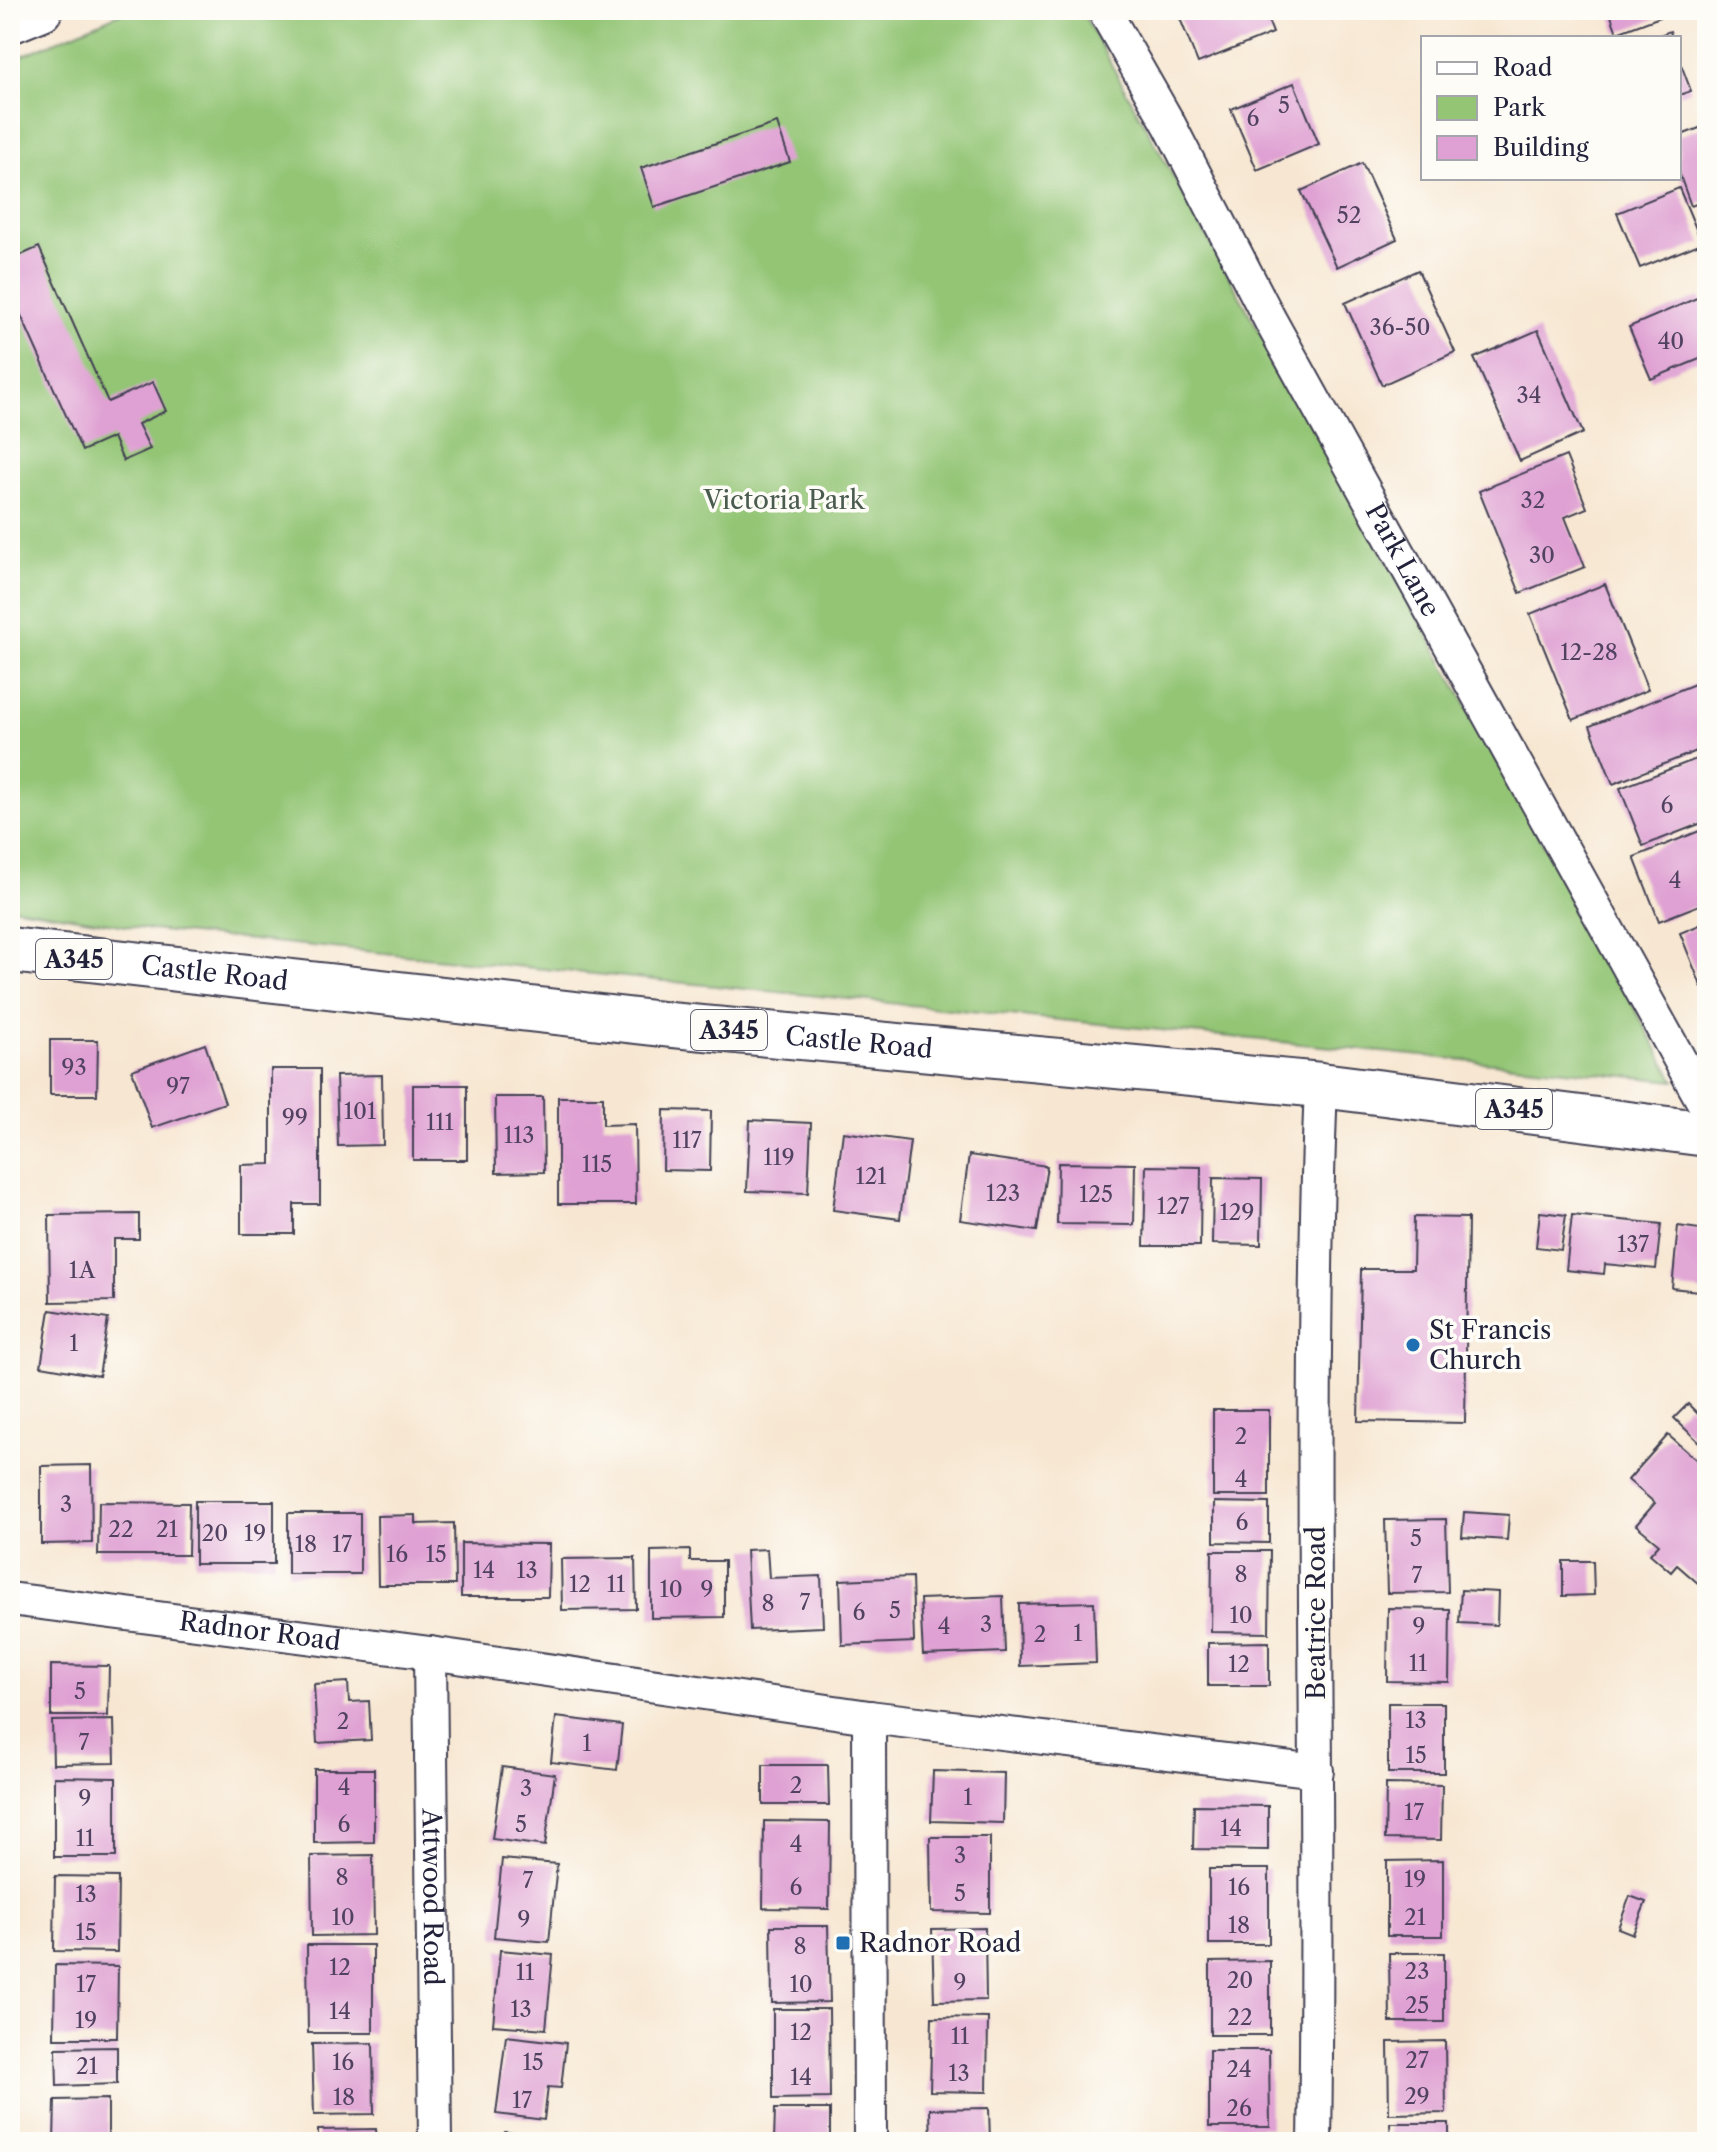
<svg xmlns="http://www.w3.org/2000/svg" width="1717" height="2152" font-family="'Libre Caslon Text',serif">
	<rect width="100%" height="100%" fill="#fdfcf7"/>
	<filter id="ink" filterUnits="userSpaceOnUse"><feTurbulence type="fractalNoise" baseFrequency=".0125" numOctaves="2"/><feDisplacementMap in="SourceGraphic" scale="16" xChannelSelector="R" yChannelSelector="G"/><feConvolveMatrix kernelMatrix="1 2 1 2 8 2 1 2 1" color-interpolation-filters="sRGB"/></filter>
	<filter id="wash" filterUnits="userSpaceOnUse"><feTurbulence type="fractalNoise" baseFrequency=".006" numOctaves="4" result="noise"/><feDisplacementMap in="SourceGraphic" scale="32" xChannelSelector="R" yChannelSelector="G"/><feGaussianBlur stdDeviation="1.8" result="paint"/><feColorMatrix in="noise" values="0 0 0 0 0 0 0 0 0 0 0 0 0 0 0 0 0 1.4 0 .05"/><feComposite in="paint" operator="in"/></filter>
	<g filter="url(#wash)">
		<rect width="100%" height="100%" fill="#f7e7d2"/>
		<polygon fill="#93c575" stroke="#5a7458" stroke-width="2" points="128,10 1081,10 1675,1081 151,930 10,907 10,61"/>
		<g id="blocks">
			<g fill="#dfa1d3">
				<polygon points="1180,10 1264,10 1273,33 1198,63 1177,11"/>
				<polygon points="1609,10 1679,10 1617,33"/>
				<polygon points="1670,31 1672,38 1652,38"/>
				<polygon points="1679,59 1691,91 1679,95"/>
				<polygon points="1294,83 1319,144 1257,170 1231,109"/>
				<polygon points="777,123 790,162 654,207 641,168"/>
				<polygon points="1707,125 1707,200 1691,206 1679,173 1679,136"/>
				<polygon points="1362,163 1397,239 1337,267 1301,191"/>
				<polygon points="1679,188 1702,243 1640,268 1617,213"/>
				<polygon points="39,247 108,402 153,382 166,411 138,424 150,449 123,461 113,437 82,451 10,291 10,260"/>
				<polygon points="1418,270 1455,352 1382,385 1345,303"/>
				<polygon points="1699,297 1707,316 1707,356 1651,379 1629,327"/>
				<polygon points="1538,330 1583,433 1520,461 1474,358"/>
				<polygon points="1566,456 1587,508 1565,517 1585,567 1520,593 1479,491"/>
				<polygon points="1605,584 1648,690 1573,720 1530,614"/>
				<polygon points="1707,679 1707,747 1613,784 1590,726"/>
				<polygon points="1707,755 1707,821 1643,846 1620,788"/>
				<polygon points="1707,828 1707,902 1659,921 1634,857"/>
				<polygon points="1707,922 1707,986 1702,988 1680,933"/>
				<polygon points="50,1040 98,1040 97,1095 50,1095"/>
				<polygon points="205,1044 225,1103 152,1128 132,1070"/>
				<polygon points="271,1069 320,1069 320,1204 294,1204 294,1234 241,1234 241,1165 271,1164"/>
				<polygon points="382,1075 383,1145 338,1146 336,1076"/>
				<rect x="413" y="1085" width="54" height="75"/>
				<polygon points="495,1097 543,1097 544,1172 496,1173"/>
				<polygon points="558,1097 603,1097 603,1125 635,1124 636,1204 558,1204"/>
				<polygon points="664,1110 711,1111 710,1171 663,1170"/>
				<polygon points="750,1120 811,1123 808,1193 747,1191"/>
				<polygon points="843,1132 910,1141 900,1219 833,1210"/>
				<polygon points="969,1155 1047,1166 1037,1231 960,1220"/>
				<polygon points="1058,1163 1135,1164 1134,1225 1057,1224"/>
				<polygon points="1146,1166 1201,1167 1200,1246 1144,1246"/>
				<polygon points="1213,1178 1262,1179 1261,1245 1212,1244"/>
				<polygon points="1540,1212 1566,1215 1561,1250 1536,1247"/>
				<polygon points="139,1214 139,1239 114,1239 114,1301 50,1302 49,1215"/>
				<polygon points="1572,1215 1661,1224 1656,1269 1605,1264 1604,1274 1566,1270"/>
				<polygon points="1414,1217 1468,1218 1465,1423 1358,1421 1361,1269 1413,1269"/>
				<polygon points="1678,1226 1707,1230 1707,1292 1672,1288"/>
				<polygon points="50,1310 108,1319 99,1376 41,1366"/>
				<polygon points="1688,1404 1707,1423 1707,1443 1704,1447 1674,1418"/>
				<rect x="1213" y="1410" width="56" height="86"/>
				<polygon points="1668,1435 1707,1469 1707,1591 1677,1565 1671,1572 1650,1554 1659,1544 1636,1525 1655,1503 1628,1480"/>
				<polygon points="91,1465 92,1543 41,1544 41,1466"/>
				<rect x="195" y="1501" width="79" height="63"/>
				<polygon points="99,1502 189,1503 188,1555 98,1555"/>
				<polygon points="1214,1502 1269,1503 1269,1543 1214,1542"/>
				<polygon points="1464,1512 1509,1515 1507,1540 1462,1537"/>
				<rect x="288" y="1513" width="72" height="61"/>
				<polygon points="416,1515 416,1524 454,1523 455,1585 378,1585 377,1516"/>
				<polygon points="1446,1519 1448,1592 1387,1593 1385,1520"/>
				<polygon points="461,1543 549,1544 548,1597 461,1597"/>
				<polygon points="767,1549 769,1578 821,1576 823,1627 750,1630 746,1550"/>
				<polygon points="690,1550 690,1561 724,1561 724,1617 651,1618 651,1551"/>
				<polygon points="1212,1551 1270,1551 1269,1633 1211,1632"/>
				<polygon points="635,1558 636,1609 562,1610 561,1559"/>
				<polygon points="1563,1561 1593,1561 1594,1595 1563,1596"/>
				<polygon points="912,1577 914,1642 842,1645 840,1580"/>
				<polygon points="1461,1590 1498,1592 1497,1625 1459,1623"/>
				<polygon points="1003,1596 1005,1652 923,1655 920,1599"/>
				<polygon points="1094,1602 1096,1663 1020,1666 1019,1604"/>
				<polygon points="1388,1608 1450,1609 1449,1682 1387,1681"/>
				<polygon points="1269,1642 1269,1686 1208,1686 1208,1643"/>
				<polygon points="51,1665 109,1666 108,1716 51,1716"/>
				<polygon points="348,1682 349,1702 369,1701 371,1740 317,1743 314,1684"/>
				<rect x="1388" y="1703" width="56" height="70"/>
				<polygon points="556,1717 622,1725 617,1770 551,1762"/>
				<polygon points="114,1720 115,1763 53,1764 52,1721"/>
				<polygon points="763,1765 828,1765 829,1805 763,1805"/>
				<polygon points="502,1767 555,1774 545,1846 492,1839"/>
				<polygon points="314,1769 374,1769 374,1842 314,1843"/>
				<polygon points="933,1771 1004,1773 1003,1823 931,1821"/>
				<polygon points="54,1777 116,1778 116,1857 54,1857"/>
				<polygon points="1386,1784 1442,1785 1441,1840 1385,1839"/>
				<polygon points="1194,1805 1268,1806 1268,1850 1193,1849"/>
				<polygon points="764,1821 830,1822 829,1909 763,1908"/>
				<polygon points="930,1837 990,1837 990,1913 931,1912"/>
				<polygon points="373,1855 374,1935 312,1936 311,1856"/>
				<polygon points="502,1859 557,1864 549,1942 494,1937"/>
				<polygon points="1443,1860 1443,1936 1387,1936 1387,1861"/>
				<rect x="1209" y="1869" width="60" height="75"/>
				<polygon points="55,1876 118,1877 117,1952 54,1951"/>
				<polygon points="1630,1896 1646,1902 1633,1934 1618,1928"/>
				<polygon points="771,1926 828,1926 830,2002 772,2003"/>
				<polygon points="985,1928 986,2000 934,2001 932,1929"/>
				<polygon points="307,1945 373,1945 373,2033 308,2033"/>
				<polygon points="500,1950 553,1955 546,2029 493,2025"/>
				<polygon points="1389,1953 1444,1953 1444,2022 1390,2022"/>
				<polygon points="1270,1961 1270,2035 1210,2035 1210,1962"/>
				<polygon points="55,1965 118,1966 117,2038 54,2038"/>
				<polygon points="773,2009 829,2009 830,2098 773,2099"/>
				<polygon points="932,2017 988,2018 987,2092 930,2091"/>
				<polygon points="506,2036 566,2043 561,2088 548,2087 544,2120 496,2114"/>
				<polygon points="1445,2041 1446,2113 1389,2114 1388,2042"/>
				<polygon points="373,2043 374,2114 314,2115 312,2044"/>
				<polygon points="117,2047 117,2084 57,2086 56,2048"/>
				<polygon points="1209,2050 1269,2050 1270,2127 1209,2127"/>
				<polygon points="108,2099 108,2142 54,2142 55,2100"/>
				<polygon points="989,2108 990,2142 931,2142 930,2109"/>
				<polygon points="775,2109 830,2109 830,2142 774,2142"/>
				<polygon points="1390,2123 1449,2123 1449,2142 1391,2142"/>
				<polygon points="376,2129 377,2142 318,2142 318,2130"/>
				<polygon points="505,2132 558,2138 557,2142 503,2142"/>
			</g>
		</g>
	</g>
	<g filter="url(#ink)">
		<use href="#blocks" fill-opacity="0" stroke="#424052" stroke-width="2"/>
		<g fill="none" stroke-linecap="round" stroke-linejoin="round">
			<g stroke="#424052" stroke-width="36">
				<g id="minor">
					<path id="s1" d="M1104 10 1169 124 1270 320 1707 1109"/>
					<path id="s2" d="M10 1599 430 1653 869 1717 1317 1771"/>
					<path id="s3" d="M430 1653 435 2142"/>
					<polyline points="869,1717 870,2142"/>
					<path d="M1315 2142C1321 1790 1307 1437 1321 1085"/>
				</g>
			</g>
			<g stroke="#424052" stroke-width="44">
				<polyline id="tertiary" points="10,23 42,10"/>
			</g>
			<g stroke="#424052" stroke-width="48">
				<g id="primary">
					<path id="s4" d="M10 950 671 1025 1321 1085 1707 1134"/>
				</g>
			</g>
			<use href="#minor" stroke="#fff" stroke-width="32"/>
			<use href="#tertiary" stroke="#fff" stroke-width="40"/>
			<use href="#primary" stroke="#fff" stroke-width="44"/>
		</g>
	</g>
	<g fill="#1f6fb2" stroke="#fdfcf7" stroke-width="3">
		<circle cx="1413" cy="1345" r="8"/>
		<rect x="835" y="1935" width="16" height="16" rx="4"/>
	</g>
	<g text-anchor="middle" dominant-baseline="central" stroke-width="7" stroke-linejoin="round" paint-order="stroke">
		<g font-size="22" fill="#514261">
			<text x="1284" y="105">5</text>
			<text x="1253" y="118">6</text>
			<text x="1349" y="215">52</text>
			<text x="1400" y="327">36-50</text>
			<text x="1671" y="341">40</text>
			<text x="1529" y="395">34</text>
			<text x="1533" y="500">32</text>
			<text x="1542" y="555">30</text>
			<text x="1589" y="652">12-28</text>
			<text x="1667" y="805">6</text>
			<text x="1675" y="880">4</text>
			<text x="74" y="1067">93</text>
			<text x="178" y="1086">97</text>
			<text x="360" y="1111">101</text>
			<text x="295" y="1117">99</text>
			<text x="440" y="1122">111</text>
			<text x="519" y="1135">113</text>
			<text x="687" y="1140">117</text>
			<text x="779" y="1157">119</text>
			<text x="597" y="1164">115</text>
			<text x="871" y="1176">121</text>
			<text x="1003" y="1193">123</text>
			<text x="1096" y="1194">125</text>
			<text x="1173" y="1206">127</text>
			<text x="1237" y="1212">129</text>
			<text x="1633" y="1244">137</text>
			<text x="82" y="1270">1A</text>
			<text x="74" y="1343">1</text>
			<text x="1241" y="1436">2</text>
			<text x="1241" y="1479">4</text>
			<text x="66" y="1504">3</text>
			<text x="1242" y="1522">6</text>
			<text x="121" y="1529">22</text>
			<text x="167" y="1529">21</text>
			<text x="215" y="1533">20</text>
			<text x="255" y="1533">19</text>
			<text x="1416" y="1538">5</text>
			<text x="306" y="1544">18</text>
			<text x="342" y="1544">17</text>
			<text x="397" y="1554">16</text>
			<text x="436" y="1554">15</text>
			<text x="484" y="1570">14</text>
			<text x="527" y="1570">13</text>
			<text x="1241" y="1574">8</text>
			<text x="1417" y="1575">7</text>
			<text x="580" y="1584">12</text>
			<text x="616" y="1584">11</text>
			<text x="671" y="1589">10</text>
			<text x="707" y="1589">9</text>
			<text x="805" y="1602">7</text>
			<text x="768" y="1603">8</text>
			<text x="895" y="1610">5</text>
			<text x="859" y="1612">6</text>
			<text x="1241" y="1615">10</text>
			<text x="986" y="1624">3</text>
			<text x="944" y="1626">4</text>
			<text x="1419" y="1626">9</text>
			<text x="1078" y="1633">1</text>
			<text x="1040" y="1634">2</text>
			<text x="1418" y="1663">11</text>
			<text x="1239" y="1664">12</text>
			<text x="80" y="1691">5</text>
			<text x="1416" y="1720">13</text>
			<text x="343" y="1721">2</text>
			<text x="84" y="1742">7</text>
			<text x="587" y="1743">1</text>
			<text x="1416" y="1755">15</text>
			<text x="796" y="1785">2</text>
			<text x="344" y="1787">4</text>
			<text x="526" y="1788">3</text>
			<text x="968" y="1797">1</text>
			<text x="85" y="1798">9</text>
			<text x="1414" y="1812">17</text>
			<text x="344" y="1824">6</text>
			<text x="521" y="1824">5</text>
			<text x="1231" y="1828">14</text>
			<text x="85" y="1838">11</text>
			<text x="796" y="1844">4</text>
			<text x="960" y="1855">3</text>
			<text x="342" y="1877">8</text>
			<text x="1415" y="1879">19</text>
			<text x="528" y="1880">7</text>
			<text x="796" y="1887">6</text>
			<text x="1239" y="1887">16</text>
			<text x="960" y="1893">5</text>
			<text x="86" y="1894">13</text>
			<text x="343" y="1917">10</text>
			<text x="1415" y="1917">21</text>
			<text x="524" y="1919">9</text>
			<text x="1239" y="1925">18</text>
			<text x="86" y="1932">15</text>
			<text x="800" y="1946">8</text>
			<text x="340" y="1967">12</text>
			<text x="1417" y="1971">23</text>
			<text x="525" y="1972">11</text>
			<text x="1240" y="1980">20</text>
			<text x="960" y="1982">9</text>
			<text x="86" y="1984">17</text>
			<text x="801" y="1984">10</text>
			<text x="1417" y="2005">25</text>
			<text x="521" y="2009">13</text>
			<text x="340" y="2011">14</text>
			<text x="1240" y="2017">22</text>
			<text x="86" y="2020">19</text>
			<text x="801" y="2032">12</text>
			<text x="960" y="2036">11</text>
			<text x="1417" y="2060">27</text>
			<text x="343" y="2062">16</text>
			<text x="533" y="2062">15</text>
			<text x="87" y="2066">21</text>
			<text x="1239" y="2069">24</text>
			<text x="959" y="2073">13</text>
			<text x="801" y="2077">14</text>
			<text x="1417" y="2096">29</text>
			<text x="344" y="2097">18</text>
			<text x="522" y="2100">17</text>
			<text x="1239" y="2108">26</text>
		</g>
		<g fill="#fdfcf7" stroke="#646373" stroke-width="2">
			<rect x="36" y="939" width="76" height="40" rx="6"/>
			<rect x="691" y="1010" width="76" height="40" rx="6"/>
			<rect x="1476" y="1089" width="76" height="40" rx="6"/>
		</g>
		<g font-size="24" font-weight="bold" fill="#22223b">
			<text x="74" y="959">A345</text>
			<text x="729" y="1030">A345</text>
			<text x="1514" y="1109">A345</text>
		</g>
		<g font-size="26" fill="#4a5b4f" stroke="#fdfcf7">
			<text x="784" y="500">Victoria Park</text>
		</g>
		<g font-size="26" fill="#22223b" stroke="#fdfcf7">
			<text stroke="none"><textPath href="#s1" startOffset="626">Park Lane</textPath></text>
			<text stroke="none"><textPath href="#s4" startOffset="206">Castle Road</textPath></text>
			<text stroke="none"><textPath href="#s4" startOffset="854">Castle Road</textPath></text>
			<text transform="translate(1316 1613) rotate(-90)">Beatrice Road</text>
			<text stroke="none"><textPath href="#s2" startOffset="252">Radnor Road</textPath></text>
			<text stroke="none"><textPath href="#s3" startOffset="244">Attwood Road</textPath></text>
		</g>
		<g font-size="26" fill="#22223b" stroke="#fdfcf7" text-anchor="start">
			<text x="1429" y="1330">St Francis<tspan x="1429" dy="30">Church</tspan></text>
			<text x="859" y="1943">Radnor Road</text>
		</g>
	</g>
	<rect width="1717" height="2152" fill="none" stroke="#fdfcf7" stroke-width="40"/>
	<rect x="1421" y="36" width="260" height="144" fill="#fdfcf7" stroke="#a5a5ac" stroke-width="2"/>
	<rect x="1437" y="62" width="40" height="12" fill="#ffffff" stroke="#a5a5ac" stroke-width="2"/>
	<text x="1493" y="76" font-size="24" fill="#22223b">Road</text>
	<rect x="1437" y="96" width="40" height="24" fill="#93c575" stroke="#a5a5ac" stroke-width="2"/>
	<text x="1493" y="116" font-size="24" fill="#22223b">Park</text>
	<rect x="1437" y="136" width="40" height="24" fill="#dfa1d3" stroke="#a5a5ac" stroke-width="2"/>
	<text x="1493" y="156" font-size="24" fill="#22223b">Building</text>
</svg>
